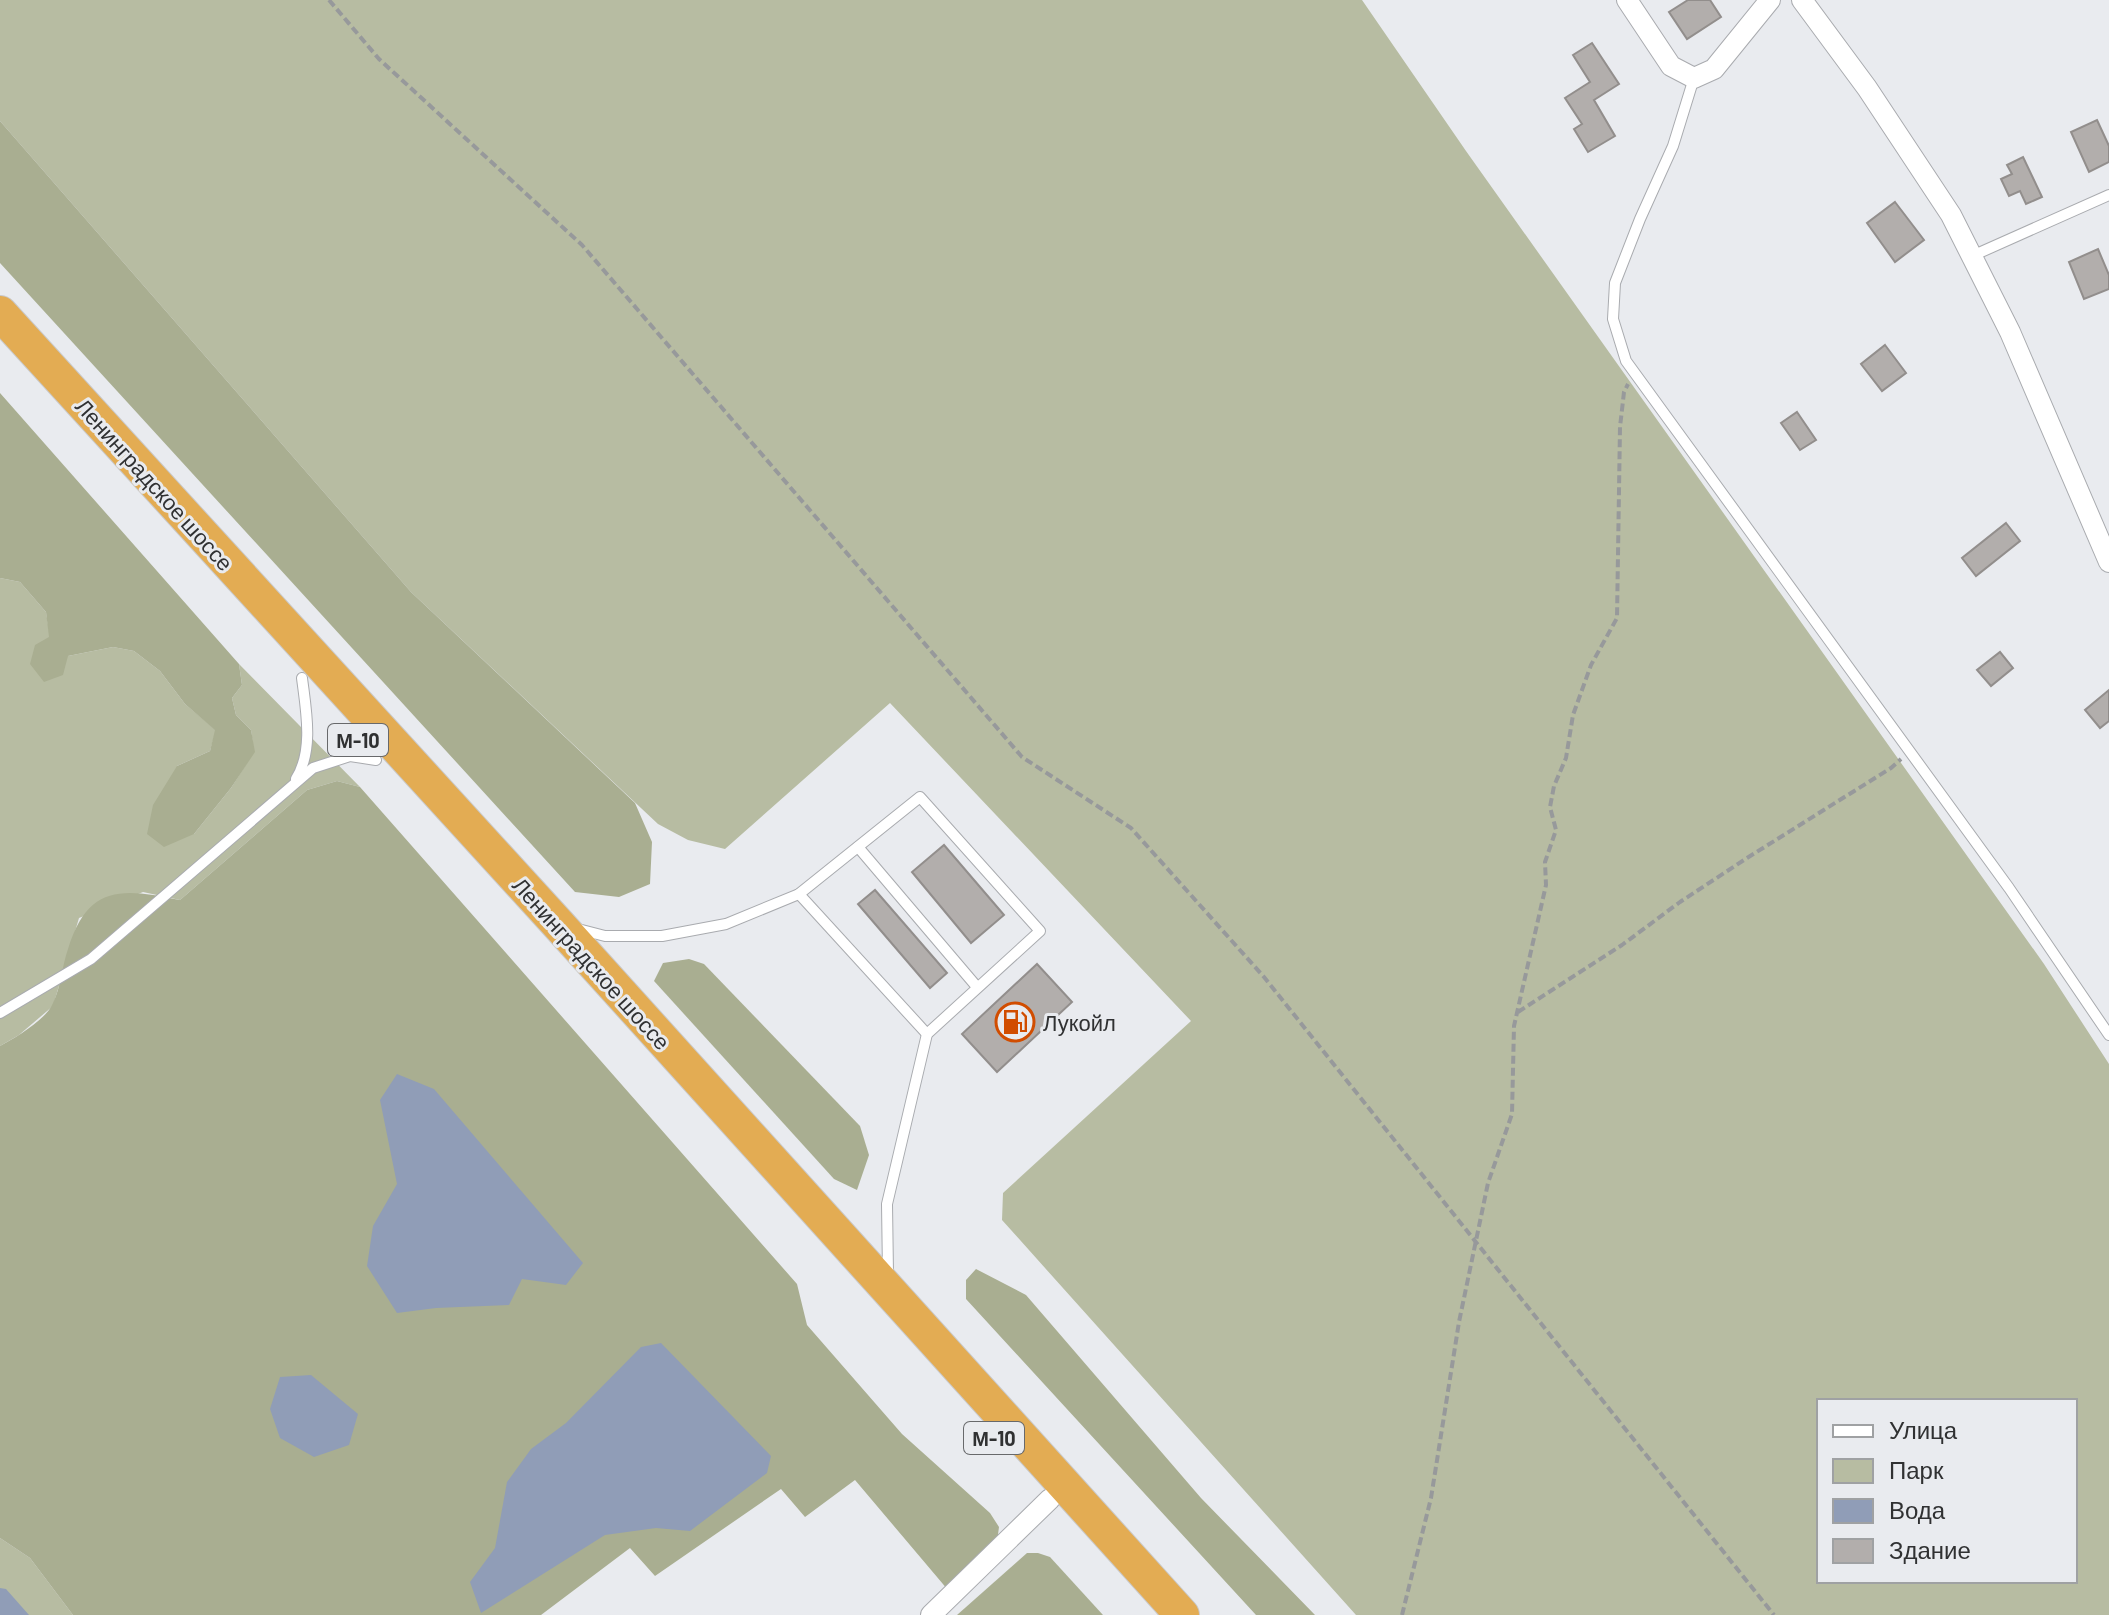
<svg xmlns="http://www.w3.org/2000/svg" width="2109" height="1615" font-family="Barlow,sans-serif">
	<rect width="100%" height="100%" fill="#e9ebef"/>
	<g fill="#b7bca2" fill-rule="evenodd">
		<path d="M0 0H1362L1466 151 2044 964 2109 1064V1615H1356L1002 1220 1003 1193 1191 1021 890 703 725 849 688 840 658 824 411 592 0 121ZM1819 1401H2075V1581H1819Z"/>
		<polygon points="0,578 20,582 46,612 50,637 68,656 113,647 134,651 160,671 185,704 216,730 210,751 177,766 194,834 231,788 254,752 251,730 236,715 232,698 242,685 239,664 360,787 337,781 307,790 180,900 143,892 79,918 53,1006 19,1035 0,1046"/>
		<polygon points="0,1538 30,1558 73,1615 0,1615"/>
	</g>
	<g fill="#a9ae91">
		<polygon points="0,121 411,592 635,803 652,842 650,884 619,897 575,892 0,263"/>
		<polygon points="0,393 239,664 242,685 232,698 236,715 251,730 255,752 231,788 194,834 164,847 147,834 153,805 177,766 210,751 215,730 185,704 160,671 134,651 113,647 68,656 63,675 44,682 30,664 35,645 49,637 46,612 20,582 0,578"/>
		<path d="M337 781 360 787 797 1284 807 1325 902 1434 990 1513 999 1527 997 1542 948 1590 855 1480 805 1517 781 1489 655 1576 630 1548 541 1615H73L30 1558 0 1538V1046C15 1038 47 1019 53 1003 61 987 62 966 68 949 88 884 122 888 180 900L307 790Z"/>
		<polygon points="689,959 704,964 860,1126 869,1155 857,1190 834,1179 654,981 663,963"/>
		<polygon points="976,1269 1026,1295 1201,1498 1315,1615 1256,1615 966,1299 966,1280"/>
		<polygon points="1027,1553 1038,1553 1050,1557 1103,1615 957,1615"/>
	</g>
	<g fill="#909db7">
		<polygon points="397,1074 434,1089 583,1263 566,1285 522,1279 509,1305 436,1308 397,1313 367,1266 373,1226 397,1184 380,1100"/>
		<polygon points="661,1343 771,1456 767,1473 690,1531 656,1528 605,1535 481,1613 470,1582 495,1548 507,1482 531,1449 566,1423 641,1347"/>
		<polygon points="311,1375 358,1414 349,1445 314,1457 280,1438 270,1409 280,1377"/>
		<polygon points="0,1588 6,1589 29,1615 0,1615"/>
	</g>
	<g fill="#b2aeac" stroke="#928e8c" stroke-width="2">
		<polygon points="1688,0 1710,0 1721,17 1687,39 1669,12"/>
		<polygon points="1592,43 1619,84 1594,100 1615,136 1588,152 1574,129 1582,124 1565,98 1590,82 1573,55"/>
		<polygon points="2097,120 2109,146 2109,162 2089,172 2071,132"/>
		<polygon points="2023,157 2042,197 2026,204 2020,191 2009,196 2001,179 2012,174 2007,165"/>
		<polygon points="1895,202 1924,240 1895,262 1867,223"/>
		<polygon points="2098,249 2109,275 2109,289 2084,299 2069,262"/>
		<polygon points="1885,345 1906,373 1882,391 1861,364"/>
		<polygon points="1797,412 1816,440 1800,450 1781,423"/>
		<polygon points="2006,523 2020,541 1976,576 1962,558"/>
		<polygon points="2000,652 2013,668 1991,686 1977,670"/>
		<polygon points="2109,690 2109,721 2100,728 2085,710"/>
		<polygon points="944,845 1004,915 971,943 912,872"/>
		<polygon points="875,890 947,973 930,988 858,904"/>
		<polygon points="1037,964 1072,1002 997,1072 962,1034"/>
	</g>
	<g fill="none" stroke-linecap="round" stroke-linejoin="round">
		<g stroke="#a9abaf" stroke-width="12">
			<g id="service">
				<polyline points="1694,78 1673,146 1640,219 1615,283 1613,319 1626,361 2009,888 2109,1035"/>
				<polyline points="1972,256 2109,195"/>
				<path d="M296 779C314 750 306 710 302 678"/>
				<polyline points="858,847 977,987"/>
				<polyline points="799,894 927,1034"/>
				<polyline points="578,929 605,936 662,936 726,924 799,894 920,797 1040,931 927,1034 887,1204 888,1273"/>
				<polyline points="0,1013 91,959 313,768 350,756 376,760"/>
			</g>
		</g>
		<g stroke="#a9abaf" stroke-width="22">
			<g id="minor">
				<polyline points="1627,0 1671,66 1694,78 1714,69 1770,0"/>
				<polyline points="1802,0 1867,88 1951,215 2010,332 2109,562"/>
				<polyline points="931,1615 1050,1499"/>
			</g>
		</g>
		<g stroke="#c9c9ca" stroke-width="36">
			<polyline id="trunk" points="0,313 558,924 1182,1615"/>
		</g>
		<g stroke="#97999b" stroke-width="4" stroke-dasharray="8 4" stroke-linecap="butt">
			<polyline points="329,0 379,59 582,245 1022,757 1131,828 1264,977 1774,1615"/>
			<polyline points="1518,1012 1622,945 1680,902 1747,858 1891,768 1901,759"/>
			<polyline points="1402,1615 1431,1498 1459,1322 1488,1183 1512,1114 1514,1026 1546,885 1545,862 1556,830 1550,807 1554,786 1566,758 1573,715 1591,665 1617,618 1620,427 1624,392 1628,384"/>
		</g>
		<use href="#service" stroke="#fff" stroke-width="10"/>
		<use href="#minor" stroke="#fff" stroke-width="20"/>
		<use href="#trunk" stroke="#e3ac53" stroke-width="34"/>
	</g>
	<defs>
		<g id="fuel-ring" transform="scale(2)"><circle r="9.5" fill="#e9ebef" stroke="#d14d00" stroke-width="1.5"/><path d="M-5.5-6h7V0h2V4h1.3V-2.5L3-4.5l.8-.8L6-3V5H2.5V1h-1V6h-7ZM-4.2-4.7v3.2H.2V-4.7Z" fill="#d14d00"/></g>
	</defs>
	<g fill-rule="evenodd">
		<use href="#fuel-ring" x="1015" y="1022"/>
	</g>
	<g text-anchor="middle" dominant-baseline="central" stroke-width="6" stroke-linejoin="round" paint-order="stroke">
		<g fill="#e9ebef" stroke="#68696b" stroke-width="2">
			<rect x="328" y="724" width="60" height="32" rx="6"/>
			<rect x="964" y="1422" width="60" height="32" rx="6"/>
		</g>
		<g font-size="20" font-weight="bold" fill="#303132">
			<text x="358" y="740">М-10</text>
			<text x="994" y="1438">М-10</text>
		</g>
		<g font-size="22" fill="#303132" stroke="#e9ebef">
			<text transform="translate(155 484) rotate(48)">Ленинградское шоссе</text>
			<text transform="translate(592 963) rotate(48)">Ленинградское шоссе</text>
		</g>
		<g font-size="22" fill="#303132" stroke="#e9ebef" text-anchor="start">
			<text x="1043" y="1022">Лукойл</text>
		</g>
	</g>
	<rect x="1817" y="1399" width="260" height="184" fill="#e9ebef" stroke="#9fa1a3" stroke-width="2"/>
	<rect x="1833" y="1425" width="40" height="12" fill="#ffffff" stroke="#9fa1a3" stroke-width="2"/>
	<text x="1889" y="1439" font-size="24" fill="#303132">Улица</text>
	<rect x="1833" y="1459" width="40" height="24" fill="#b7bca2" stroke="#9fa1a3" stroke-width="2"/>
	<text x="1889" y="1479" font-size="24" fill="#303132">Парк</text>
	<rect x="1833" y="1499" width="40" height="24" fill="#909db7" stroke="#9fa1a3" stroke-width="2"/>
	<text x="1889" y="1519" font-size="24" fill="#303132">Вода</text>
	<rect x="1833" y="1539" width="40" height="24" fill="#b2aeac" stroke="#9fa1a3" stroke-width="2"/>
	<text x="1889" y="1559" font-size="24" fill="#303132">Здание</text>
</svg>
